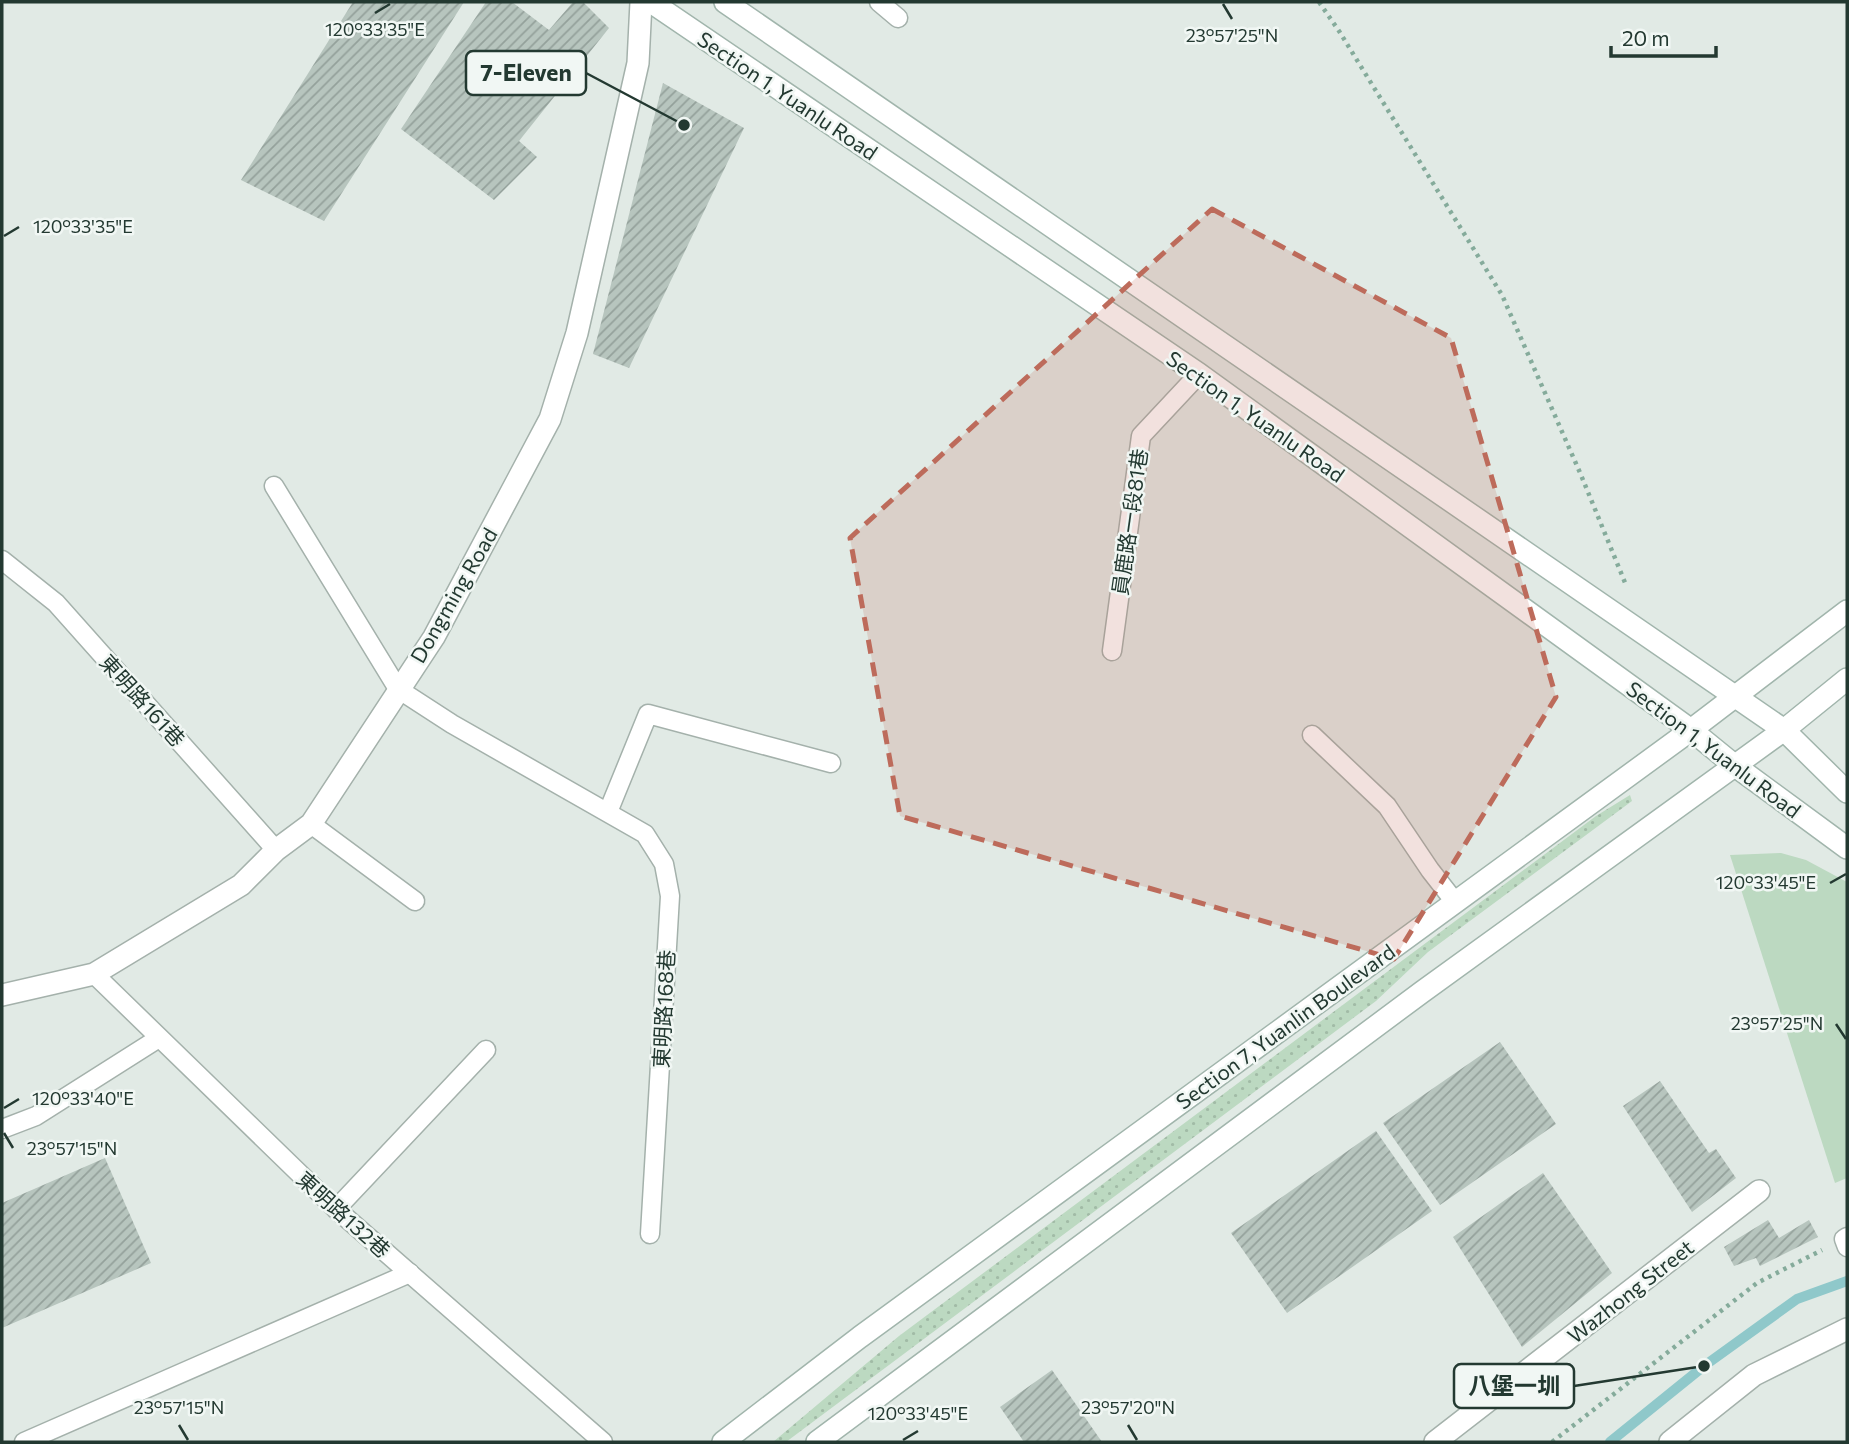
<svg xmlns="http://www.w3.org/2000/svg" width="1849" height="1444" font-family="Commissioner,'Noto Sans TC',sans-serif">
	<defs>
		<pattern id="grass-dots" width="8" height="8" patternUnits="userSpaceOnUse" patternTransform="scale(1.75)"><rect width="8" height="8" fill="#bcd9c1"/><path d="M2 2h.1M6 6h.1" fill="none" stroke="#a1bba6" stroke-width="1.8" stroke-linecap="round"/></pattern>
		<pattern id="building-hatch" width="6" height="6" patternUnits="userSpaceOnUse" patternTransform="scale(1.75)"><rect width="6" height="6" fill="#b7c5be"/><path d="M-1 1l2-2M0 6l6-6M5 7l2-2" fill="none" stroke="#94a19b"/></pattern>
	</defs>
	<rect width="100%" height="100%" fill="#e1eae5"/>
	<polygon fill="url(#grass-dots)" points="1630,795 1632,801 1428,952 1376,1001 786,1442 773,1442 899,1336 1596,816"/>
	<polygon fill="#bcd9c1" points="1781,853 1806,860 1847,882 1847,1178 1835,1183 1730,855"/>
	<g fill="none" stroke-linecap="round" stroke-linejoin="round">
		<polyline stroke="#8fc8ca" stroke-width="10" points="1610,1442 1704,1366 1797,1299 1847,1281"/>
	</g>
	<g fill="url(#building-hatch)">
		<polygon points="353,2 464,2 324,221 241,180"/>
		<polygon points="486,2 512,2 549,30 573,2 583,2 609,28 519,141 537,157 494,200 401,129"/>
		<polygon points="663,83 744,128 629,368 593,354"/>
		<polygon points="1500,1042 1556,1124 1440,1205 1383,1123"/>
		<polygon points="1660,1081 1709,1153 1716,1149 1736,1178 1692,1212 1623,1106"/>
		<polygon points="1376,1131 1432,1211 1287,1313 1231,1233"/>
		<polygon points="105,1158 151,1263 2,1328 2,1203"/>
		<polygon points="1543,1173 1612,1273 1522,1347 1453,1237"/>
		<polygon points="1768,1220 1779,1238 1809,1220 1818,1237 1760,1266 1756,1258 1734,1266 1724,1247"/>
		<polygon points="1052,1370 1102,1442 1024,1442 1000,1407"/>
	</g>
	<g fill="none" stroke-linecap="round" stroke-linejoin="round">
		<g stroke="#a4b1ab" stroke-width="21">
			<g id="lane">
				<polyline points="879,2 898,18"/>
				<polyline points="274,486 398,689 452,724 645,834 664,864 670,896 650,1234"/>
				<polyline points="2,560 56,603 276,850"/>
				<polyline points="1112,651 1141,436 1199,374"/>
				<polyline points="1312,735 1387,806 1430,870 1455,902"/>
				<polyline points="608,812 648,714 831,763"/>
				<polyline points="311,824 415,901"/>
				<polyline points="94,974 336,1209 603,1442"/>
				<polyline points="2,1129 36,1116 159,1038"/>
				<polyline points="336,1209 486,1050"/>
				<polyline points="1847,1237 1844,1239 1847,1247"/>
				<polyline points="24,1442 410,1273"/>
			</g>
		</g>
		<g stroke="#a4b1ab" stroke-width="24">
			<g id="street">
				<polyline points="2,995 94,974 241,885 276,850 311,824 434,637 550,419 577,333 638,63 641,2"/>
				<polyline points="1435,1442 1759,1191"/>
				<polyline points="1670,1442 1754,1375 1847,1329"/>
			</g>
		</g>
		<g stroke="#a1b5ac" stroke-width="24">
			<g id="secondary">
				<polyline points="651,2 1199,374 1691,730 1734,765 1847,848"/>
				<polyline points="725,2 1784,730 1847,792"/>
				<polyline points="723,1442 860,1337 1691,730 1847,611"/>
				<polyline points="817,1442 1422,992 1784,730 1847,679"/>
			</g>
		</g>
		<g stroke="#85ab9b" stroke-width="4.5" stroke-dasharray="3.5 5" stroke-linecap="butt">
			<polyline points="1319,2 1339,31 1502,295 1581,475 1626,585"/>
			<polyline points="1552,1442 1757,1283 1822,1250"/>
		</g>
		<use href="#lane" stroke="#fff" stroke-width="18"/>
		<use href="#street" stroke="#fff" stroke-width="21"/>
		<use href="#secondary" stroke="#fff" stroke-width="21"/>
	</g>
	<path fill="#bd6b5b" fill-opacity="0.2" stroke="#bd6b5b" stroke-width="5" stroke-dasharray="14 9" stroke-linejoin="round" d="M1212 209 1451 338 1556 697 1394 959 900 816 850 538Z"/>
	<path fill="none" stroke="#233931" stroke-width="2.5" d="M1223 4 1232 19M375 13 390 4M4 236 19 227M1830 883 1846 874M1836 1024 1846 1039M4 1108 19 1099M4 1133 13 1148M179 1425 188 1440M1128 1425 1137 1440M903 1440 918 1431"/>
	<g text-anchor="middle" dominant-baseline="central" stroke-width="5" stroke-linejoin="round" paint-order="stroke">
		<g font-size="21" fill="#233931" stroke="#f1f7f4">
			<text transform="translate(788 95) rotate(34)">Section 1, Yuanlu Road</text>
			<text transform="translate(1256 416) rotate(35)">Section 1, Yuanlu Road</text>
			<text transform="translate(1129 522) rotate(-82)">員鹿路一段81巷</text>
			<text transform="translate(453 595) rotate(-60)">Dongming Road</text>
			<text transform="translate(143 700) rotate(48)">東明路161巷</text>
			<text transform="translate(1714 749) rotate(37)">Section 1, Yuanlu Road</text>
			<text transform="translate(663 1009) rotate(-87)">東明路168巷</text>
			<text transform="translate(1285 1026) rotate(-36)">Section 7, Yuanlin Boulevard</text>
			<text transform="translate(344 1214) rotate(42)">東明路132巷</text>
			<text transform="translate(1630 1291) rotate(-38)">Wazhong Street</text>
		</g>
	</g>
	<g font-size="18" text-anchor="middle" fill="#233931" stroke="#f1f7f4" stroke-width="5" stroke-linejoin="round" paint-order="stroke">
		<text x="375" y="36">120°33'35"E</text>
		<text x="1232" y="42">23°57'25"N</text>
		<text x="83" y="233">120°33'35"E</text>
		<text x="1766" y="889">120°33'45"E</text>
		<text x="1777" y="1030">23°57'25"N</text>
		<text x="83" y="1105">120°33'40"E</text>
		<text x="72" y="1155">23°57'15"N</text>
		<text x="179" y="1414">23°57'15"N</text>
		<text x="1128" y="1414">23°57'20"N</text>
		<text x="918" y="1420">120°33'45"E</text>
	</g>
	<path fill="none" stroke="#233931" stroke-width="2.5" d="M684 125L586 73M1704 1366L1574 1386"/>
	<g fill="#233931" stroke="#f1f7f4" stroke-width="2.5">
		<circle cx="684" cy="125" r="7"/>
		<circle cx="1704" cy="1366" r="7"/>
	</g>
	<g fill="#f1f7f4" stroke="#233931" stroke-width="2.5">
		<rect x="466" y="51" width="120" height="44" rx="7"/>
		<rect x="1454" y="1364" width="120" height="44" rx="7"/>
	</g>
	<g font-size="23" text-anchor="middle" font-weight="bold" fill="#233931">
		<text x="526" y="81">7-Eleven</text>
		<text x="1514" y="1394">八堡一圳</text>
	</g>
	<rect width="1849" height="1444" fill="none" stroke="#233931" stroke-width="7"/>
	<path d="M1611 46v10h105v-10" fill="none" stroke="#233931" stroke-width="3.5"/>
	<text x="1622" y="46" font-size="21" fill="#233931" stroke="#f1f7f4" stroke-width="5" paint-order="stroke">20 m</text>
</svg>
